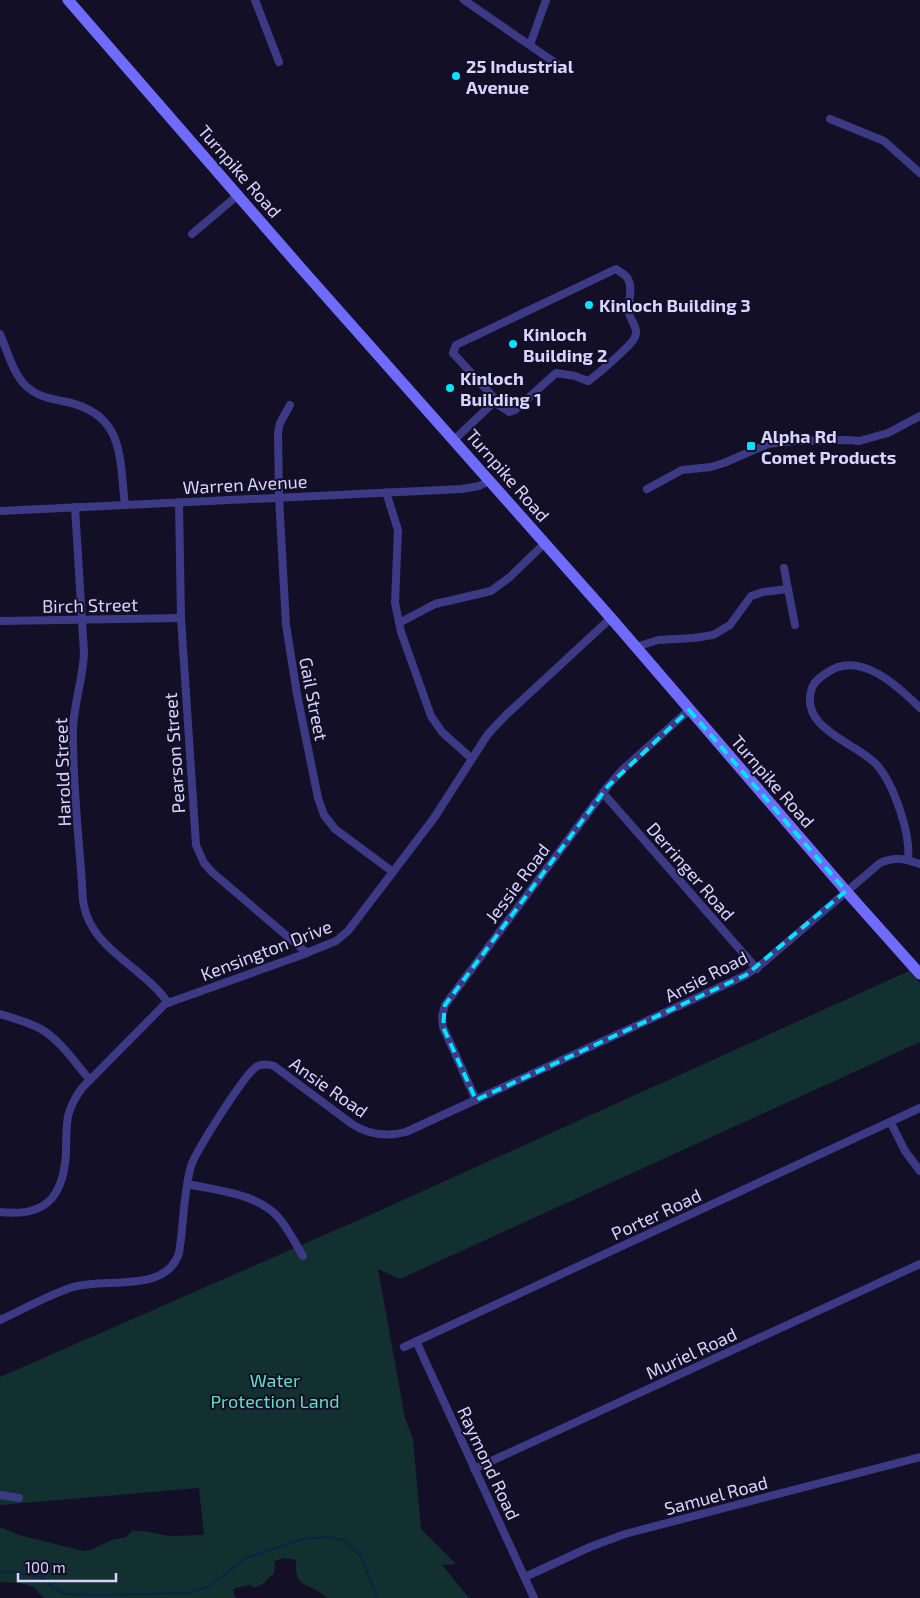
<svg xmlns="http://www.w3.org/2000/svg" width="920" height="1598" font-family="'Exo 2',sans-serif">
	<rect width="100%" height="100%" fill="#130f26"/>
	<path fill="#12302f" d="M909 971 920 983V1042L400 1279 378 1269 405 1418 413 1439 421 1529 456 1564 442 1565 469 1598H327C309 1581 294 1591 296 1560L283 1558 275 1561 274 1574 266 1580V1582L255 1588 250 1585 235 1588 233 1591 236 1598H45C39 1595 38 1590 33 1587 24 1582 10 1583 0 1582V1527L19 1535 83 1551 90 1550 112 1540 126 1537 132 1531H145L169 1536 204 1535 199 1488 0 1505V1377L370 1215Z"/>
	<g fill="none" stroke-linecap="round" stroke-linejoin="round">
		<polyline stroke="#0c2248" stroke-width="2" points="0,1571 41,1576 55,1589 65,1594 98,1595 188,1593 208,1587 246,1558 303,1539 327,1537 344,1540 361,1556 377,1598"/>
		<g stroke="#3d3a85" stroke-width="8">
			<polyline points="255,0 279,62"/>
			<polyline points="464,0 557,64"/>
			<polyline points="530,45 546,0"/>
			<polyline points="830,119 884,141 920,173"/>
			<polyline points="192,234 238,195"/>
			<path d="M616 269C620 272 626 275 628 279 634 290 627 301 629 313 631 322 640 329 634 339 630 346 596 376 588 381L575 376 556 373 515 410 509 412 494 402 495 399 453 353 456 345Z"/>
			<path d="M0 334C7 350 13 373 25 385 37 397 52 399 67 402 125 415 119 457 125 505"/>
			<polyline points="290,405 280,423 278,433 279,497 286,625 297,694 318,798 324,815 335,829 393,872"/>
			<polyline points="454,440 494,402"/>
			<polyline points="647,489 682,470 711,467 724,463 768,444 794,441 849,440 859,441 888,433 920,416"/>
			<polyline points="386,492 398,530 395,603 401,632 431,716 442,732 471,758"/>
			<polyline points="179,502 181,618 196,845 204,863 213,873 307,953"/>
			<path d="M75 507 84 653C83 679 74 703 73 728 72 785 80 844 83 901 84 906 85 911 87 916 100 952 147 971 168 1003"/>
			<polyline points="0,511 462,489 479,486 489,481"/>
			<polyline points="784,568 788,589"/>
			<polyline points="0,621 181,618"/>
			<polyline points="399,623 435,604 491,591 510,577 545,543"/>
			<polyline points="636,647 658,640 694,638 713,635 730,625 751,596 763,592 788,589 795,625"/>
			<polyline points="603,793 757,969"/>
			<path d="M908 860C911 834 894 784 876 764 855 742 798 728 812 688 814 681 822 676 828 672 860 650 899 687 920 708"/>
			<path d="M0 1014C14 1018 28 1022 41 1029 61 1041 75 1063 90 1080"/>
			<polyline points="476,1100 443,1027 442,1016 445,1005 608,786 621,771 689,710"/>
			<polyline points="891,1123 905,1151 920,1171"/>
			<path d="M188 1184C218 1191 256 1193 278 1217 288 1228 295 1243 303 1256"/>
			<path d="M0 1212C45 1217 63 1198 66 1154 66 1141 66 1128 68 1116 71 1105 76 1096 82 1088L165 1004 299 956 336 941 348 931 434 818 488 734 506 715 611 618"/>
			<path d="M0 1320C24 1309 48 1295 73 1287 106 1277 166 1294 179 1253 184 1224 183 1194 191 1166 196 1151 244 1075 256 1067 262 1063 268 1064 274 1066L352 1124C369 1135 387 1137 406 1132L746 975 763 963 880 863C894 856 906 859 920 864"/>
			<polyline points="416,1341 534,1598"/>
			<polyline points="404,1347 920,1108"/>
			<polyline points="474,1469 920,1264"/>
			<polyline points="0,1495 19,1498"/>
			<polyline points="525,1577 590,1547 625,1534 920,1457"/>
		</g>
		<polyline stroke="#6f6bff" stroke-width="11" points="68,0 300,267 611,618 846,891 920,974"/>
	</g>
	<path fill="none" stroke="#00e5ff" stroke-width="4" stroke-dasharray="10 6" stroke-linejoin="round" d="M689 710 846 891 746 975 476 1100 443 1027 445 1005 608 786Z"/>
	<g fill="#00e5ff" stroke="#130f26" stroke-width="2">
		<circle cx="456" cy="76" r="5"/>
		<circle cx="589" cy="305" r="5"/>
		<circle cx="513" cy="344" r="5"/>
		<circle cx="450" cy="388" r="5"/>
		<rect x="746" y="441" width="10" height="10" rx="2.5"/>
	</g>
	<g text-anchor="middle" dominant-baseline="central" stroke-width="4" stroke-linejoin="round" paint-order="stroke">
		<g font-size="18" font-weight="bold" fill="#d9d4ff" stroke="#130f26" text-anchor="start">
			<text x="466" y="66">25 Industrial<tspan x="466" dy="21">Avenue</tspan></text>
			<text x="599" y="305">Kinloch Building 3</text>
			<text x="523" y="334">Kinloch<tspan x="523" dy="21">Building 2</tspan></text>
			<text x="460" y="378">Kinloch<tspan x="460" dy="21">Building 1</tspan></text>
			<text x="761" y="436">Alpha Rd<tspan x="761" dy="21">Comet Products</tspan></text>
		</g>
		<g font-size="18" fill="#d9d4ff" stroke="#130f26">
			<text transform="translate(240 171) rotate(49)">Turnpike Road</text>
			<text transform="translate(508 475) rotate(49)">Turnpike Road</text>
			<text transform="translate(245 484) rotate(-3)">Warren Avenue</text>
			<text transform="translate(90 605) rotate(-1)">Birch Street</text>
			<text transform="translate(314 699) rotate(79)">Gail Street</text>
			<text transform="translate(174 753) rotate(-94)">Pearson Street</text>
			<text transform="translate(62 772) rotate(-92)">Harold Street</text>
			<text transform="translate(773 781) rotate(49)">Turnpike Road</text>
			<text transform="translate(691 871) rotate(49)">Derringer Road</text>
			<text transform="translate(517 883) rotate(-53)">Jessie Road</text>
			<text transform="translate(266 950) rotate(-21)">Kensington Drive</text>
			<text transform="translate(706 976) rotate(-27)">Ansie Road</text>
			<text transform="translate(329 1087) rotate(35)">Ansie Road</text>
			<text transform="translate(656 1214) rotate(-25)">Porter Road</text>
			<text transform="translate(691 1353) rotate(-25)">Muriel Road</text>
			<text transform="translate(489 1463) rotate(65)">Raymond Road</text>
			<text transform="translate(716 1495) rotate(-15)">Samuel Road</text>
		</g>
		<g font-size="18" fill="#5fe0c0" stroke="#130f26">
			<text x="275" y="1380">Water<tspan x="275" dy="21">Protection Land</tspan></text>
		</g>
	</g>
	<path d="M18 1573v8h98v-8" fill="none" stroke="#d9d4ff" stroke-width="2.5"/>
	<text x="25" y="1573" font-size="15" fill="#d9d4ff" stroke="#130f26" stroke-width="4" paint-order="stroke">100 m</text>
</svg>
